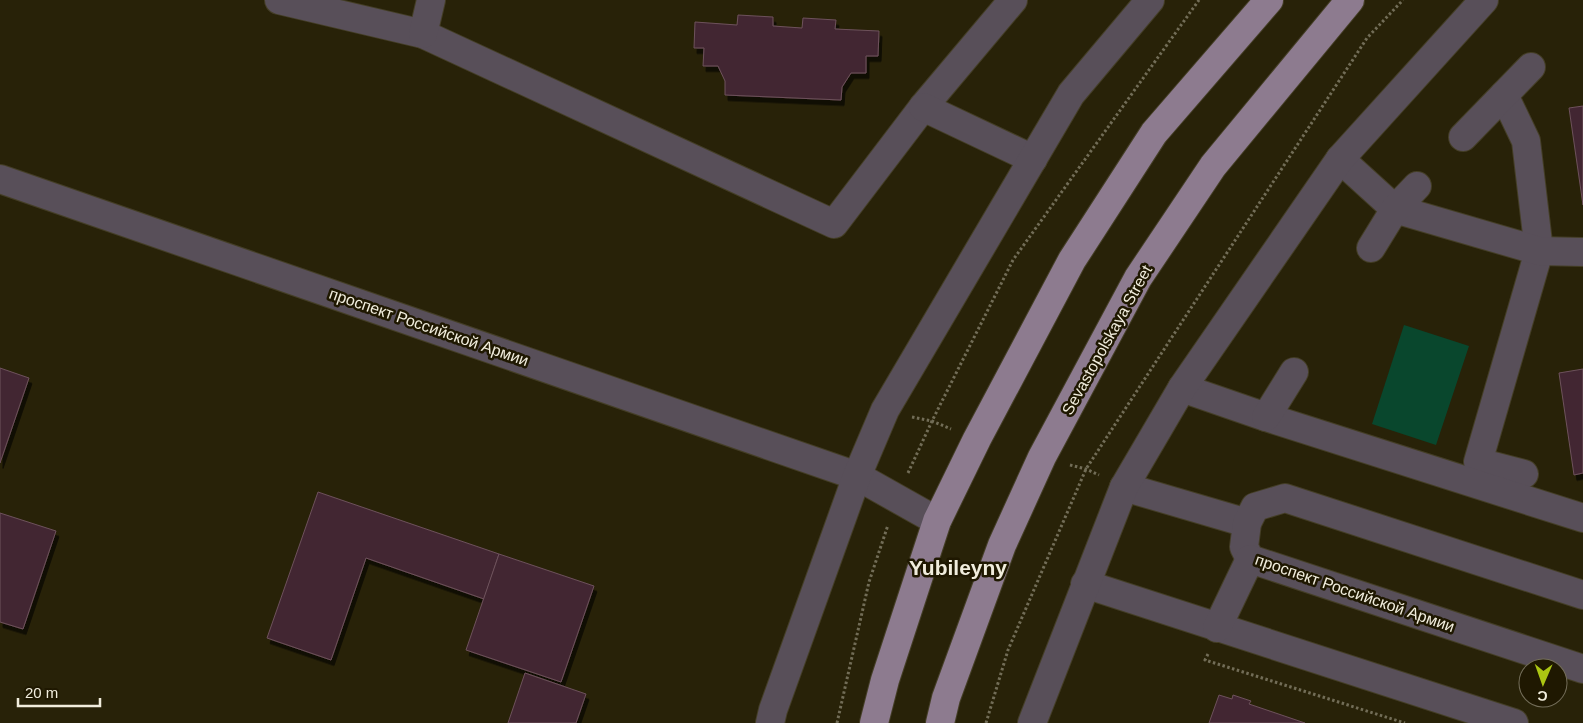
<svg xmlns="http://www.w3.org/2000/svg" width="1583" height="723" font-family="Helvetica,sans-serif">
	<defs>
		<filter id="shadow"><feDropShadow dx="3" dy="5.5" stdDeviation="0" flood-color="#0009"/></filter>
	</defs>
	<rect width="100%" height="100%" fill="#282208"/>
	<polygon fill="#09472d" points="1404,325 1469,346 1436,445 1372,424"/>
	<g fill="#422832" stroke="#6e515c" filter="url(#shadow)">
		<polygon points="738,15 773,17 773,26 802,28 803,18 836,20 835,29 879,31 878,56 866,56 866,73 851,73 842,87 841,100 725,95 725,81 718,66 703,66 704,48 694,48 695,22 737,25"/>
		<polygon points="1583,106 1583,205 1569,108"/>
		<polygon points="0,368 29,378 0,463"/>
		<polygon points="1583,369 1583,473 1574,475 1559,373"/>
		<polygon points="318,492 499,554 484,599 366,558 331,660 267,638"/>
		<polygon points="0,513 56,531 23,629 0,622"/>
		<polygon points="499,554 594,586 561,682 466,650"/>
		<polygon points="525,673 586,694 576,723 508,723"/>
		<polygon points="1219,695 1232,699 1233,695 1251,701 1249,704 1305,723 1209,723"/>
	</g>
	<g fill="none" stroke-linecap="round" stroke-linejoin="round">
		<g stroke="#443e26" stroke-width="30">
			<g id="minor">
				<polyline points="279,0 423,34 834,224 923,107 1013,0"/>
				<polyline points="423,34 431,0"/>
				<polyline points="1504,95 1526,141 1539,251 1478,462 1524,474"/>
				<polyline points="923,107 1033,159"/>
				<polyline points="1463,137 1531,67"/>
				<polyline points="1340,159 1395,209 1539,251 1583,252"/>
				<polyline points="0,179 857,476 937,521"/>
				<polyline points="1371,248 1395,209 1417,186"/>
				<polyline points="1182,388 1266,417 1583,518"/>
				<polyline points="1266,417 1294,372"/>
				<polyline points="1124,487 1247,523"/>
				<polyline points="1085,584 1514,723"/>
				<polyline points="1583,595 1285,498 1255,507 1247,523 1244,547 1250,559 1583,669"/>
				<polyline points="1217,628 1250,559"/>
				<polyline points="770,723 773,710 857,476 885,410 1071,94 1150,0"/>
				<polyline points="1032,723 1124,487 1182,388 1340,159 1484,0"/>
			</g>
		</g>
		<g stroke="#443e26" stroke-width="30">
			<g id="major">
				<polyline points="874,723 885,680 937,521 977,439 1072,260 1154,133 1269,0"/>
				<polyline points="940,723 946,698 1002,545 1042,457 1138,278 1213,166 1350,0"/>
			</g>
		</g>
		<g stroke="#726d57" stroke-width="3" stroke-dasharray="2.5 2.5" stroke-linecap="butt">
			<polyline points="912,417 932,421 951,429"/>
			<polyline points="1070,465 1086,469 1099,475"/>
			<polyline points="908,473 932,421 1013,260 1199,0"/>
			<polyline points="1208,654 1205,660 1405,723"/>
			<polyline points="837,723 869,582 888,525"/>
			<polyline points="986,723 1008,650 1086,469 1367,38 1403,0"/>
		</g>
		<use href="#minor" stroke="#584f59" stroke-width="28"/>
		<use href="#major" stroke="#8d7b8f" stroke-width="28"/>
	</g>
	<g text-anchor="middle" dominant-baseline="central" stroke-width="5" stroke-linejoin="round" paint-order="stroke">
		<g font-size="16" fill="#f1eddd" stroke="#1f1801">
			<text transform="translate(429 327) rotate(19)">проспект Российской Армии</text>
			<text transform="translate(1107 340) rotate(-61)">Sevastopolskaya Street</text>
			<text transform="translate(1355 593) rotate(19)">проспект Российской Армии</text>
		</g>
		<g font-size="21" font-weight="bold" fill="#f1eddd" stroke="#1f1801">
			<text x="958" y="567">Yubileyny</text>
		</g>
	</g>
	<g transform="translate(1543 683) rotate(182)"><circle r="24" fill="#1f1801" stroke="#736d59"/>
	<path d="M0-4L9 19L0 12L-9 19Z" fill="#acc613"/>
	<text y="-8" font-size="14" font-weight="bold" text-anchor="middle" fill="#f1eddd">С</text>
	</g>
	<path d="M18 698v8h82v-8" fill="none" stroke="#f1eddd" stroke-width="2.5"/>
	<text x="25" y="698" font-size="15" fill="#f1eddd" stroke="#1f1801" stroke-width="4" paint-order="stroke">20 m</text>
</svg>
